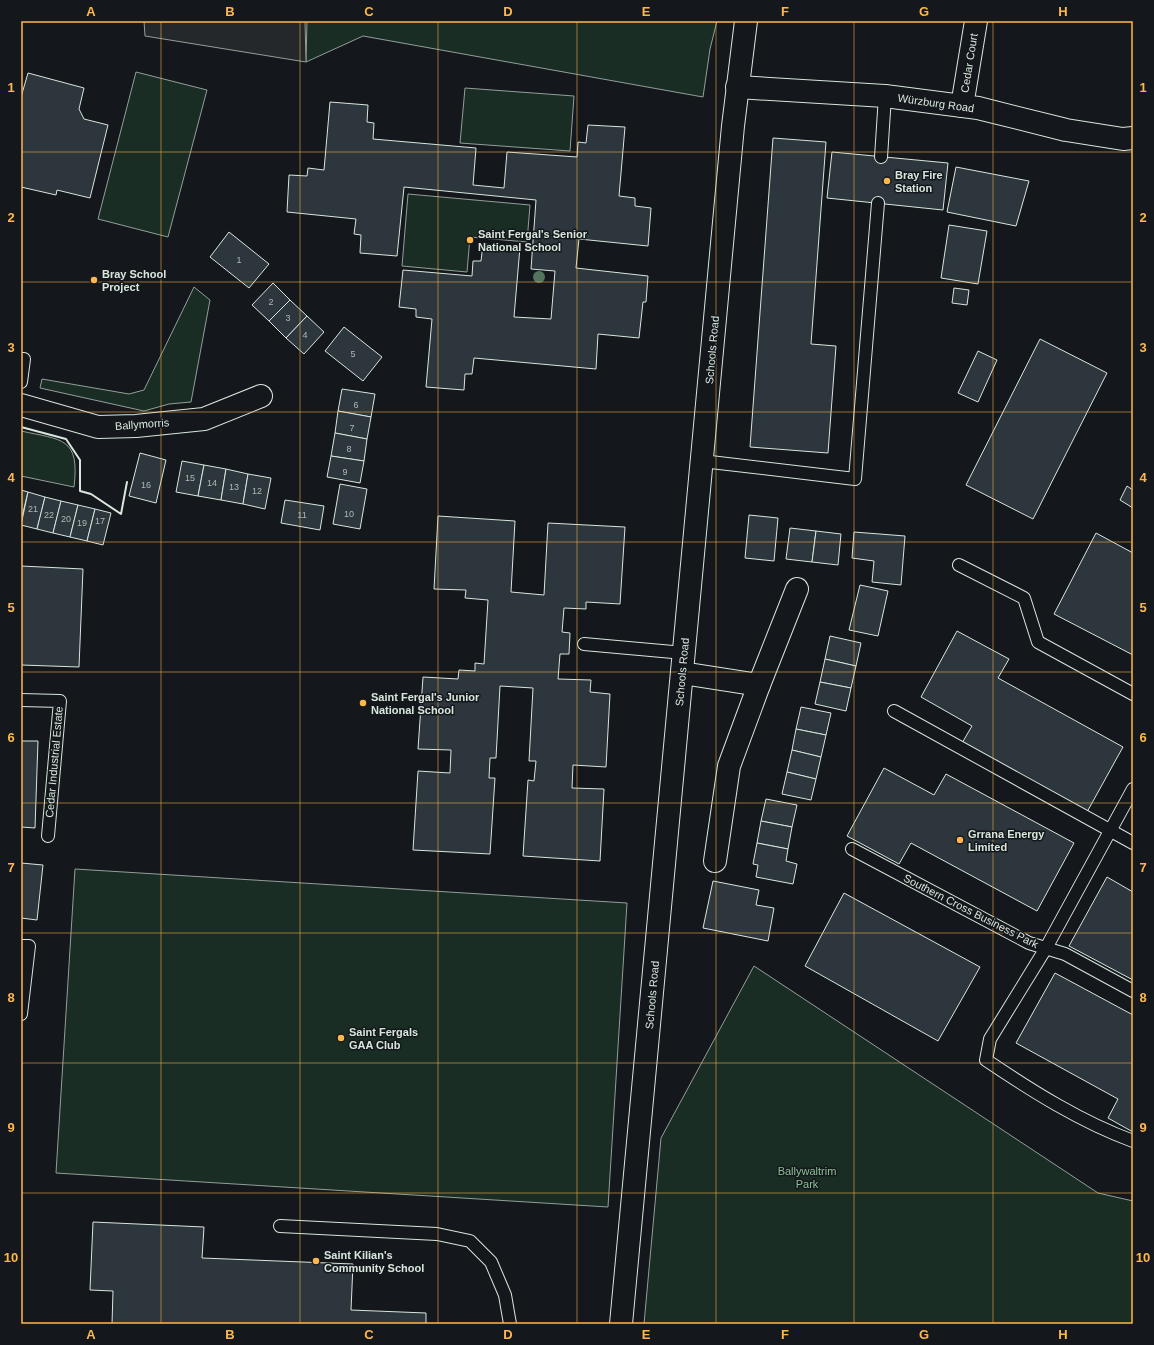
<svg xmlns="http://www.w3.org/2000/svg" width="1154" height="1345" font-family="Arial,sans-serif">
	<rect width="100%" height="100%" fill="#14181c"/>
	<g fill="#1a2d24" stroke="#939e99">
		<polygon points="307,21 717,21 710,49 703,97 363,36 306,62"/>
		<polygon points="136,72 207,90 168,237 98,219"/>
		<polygon points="465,88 574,96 570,151 460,143"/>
		<polygon points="408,194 530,205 527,242 470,237 467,272 402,266"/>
		<polygon points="194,287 210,300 191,402 169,404 144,411 40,388 42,379 129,394 144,390"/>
		<path d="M21 431C62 440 80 437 74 487L21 476Z"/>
		<polygon points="75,869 627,903 608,1207 56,1173"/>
		<polygon points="754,966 1098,1193 1133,1201 1133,1324 644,1324 661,1138"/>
	</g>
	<polygon fill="#24282b" stroke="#939e99" points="144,21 305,21 306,62 145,36"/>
	<g fill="#2c363c" stroke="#d8e6dc">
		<polygon points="28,73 84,88 79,109 84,119 108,125 90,198 57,190 56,195 21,187 21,97"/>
		<polygon points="330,102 368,105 367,122 374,123 373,139 476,148 473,185 504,188 507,152 577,157 578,142 586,143 588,125 625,127 619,196 635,198 635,206 651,208 648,246 579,239 576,268 648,276 646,302 643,302 639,338 598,334 596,369 474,358 472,374 465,374 464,390 426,387 432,319 416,317 416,309 399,307 403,270 472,276 473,261 481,261 483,244 520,247 514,317 551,319 555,271 531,269 536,200 404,187 397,256 360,253 361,235 354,234 356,219 287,212 289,175 307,176 308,168 324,170"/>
		<polygon points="773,138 826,142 811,344 836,346 828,453 750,447"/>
		<polygon points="832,152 948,163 943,210 827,198"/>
		<polygon points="956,167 1029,181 1016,226 947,212"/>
		<polygon points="949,225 987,231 978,284 941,278"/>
		<polygon points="229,232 269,264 249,288 210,257"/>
		<polygon points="273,283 290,300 269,321 252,305"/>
		<polygon points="954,288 969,290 967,305 952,303"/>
		<polygon points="290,300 307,316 286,338 269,321"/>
		<polygon points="307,316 324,332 304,354 286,338"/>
		<polygon points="344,327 382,357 363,381 325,351"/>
		<polygon points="1040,339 1107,373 1033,519 966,485"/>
		<polygon points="978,351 997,360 978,402 958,393"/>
		<polygon points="342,389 375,394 371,417 338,411"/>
		<polygon points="338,411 371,417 367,439 335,433"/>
		<polygon points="335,433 367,439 364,461 331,456"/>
		<polygon points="140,453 166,460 156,503 129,496"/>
		<polygon points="331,456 364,461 360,483 327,477"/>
		<polygon points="182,461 204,465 198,496 176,492"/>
		<polygon points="204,465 226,469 221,500 198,496"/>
		<polygon points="226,469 248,474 243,504 221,500"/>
		<polygon points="248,474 271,478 265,509 243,504"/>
		<polygon points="340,484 367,489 360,529 333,524"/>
		<polygon points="1127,486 1133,490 1133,508 1120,500"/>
		<polygon points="21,490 28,492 21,521"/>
		<polygon points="28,492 45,497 37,529 21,525"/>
		<polygon points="45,497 61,501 53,533 37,529"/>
		<polygon points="285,500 324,506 320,530 281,523"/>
		<polygon points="61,501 78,505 70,537 53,533"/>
		<polygon points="78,505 95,509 87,541 70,537"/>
		<polygon points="95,509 111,513 103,545 87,541"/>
		<polygon points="749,515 778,518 774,561 745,558"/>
		<polygon points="438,516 515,521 511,592 544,595 548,523 625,527 620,604 586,602 586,609 564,608 562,632 570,633 569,654 560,654 558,679 591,680 590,692 610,694 606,767 573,765 572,788 604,789 600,861 523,856 528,780 534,781 536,761 529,761 533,688 500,686 496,758 490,758 489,778 495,778 490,854 413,850 418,771 450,773 451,750 418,749 423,677 458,679 459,670 475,671 475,663 484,664 488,600 465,598 466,590 434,589"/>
		<polygon points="790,528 816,531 812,562 786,559"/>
		<polygon points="816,531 841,534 838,565 812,562"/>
		<polygon points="854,532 905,536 901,585 872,582 874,561 852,558"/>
		<polygon points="1096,533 1133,553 1133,655 1054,614"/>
		<polygon points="21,566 83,569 79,667 21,665"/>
		<polygon points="860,585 888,591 878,636 849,630"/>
		<polygon points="957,631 1009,659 998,678 1123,747 1087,812 962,743 972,726 921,697"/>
		<polygon points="830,636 861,643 856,666 825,659"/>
		<polygon points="825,659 856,666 851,688 820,682"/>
		<polygon points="820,682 851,688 846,711 815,704"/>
		<polygon points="801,707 831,713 826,735 796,729"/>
		<polygon points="796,729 826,735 821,757 792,750"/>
		<polygon points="21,741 38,741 35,828 21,827"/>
		<polygon points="792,750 821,757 816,779 787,772"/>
		<polygon points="884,768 934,795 946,774 1074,843 1037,911 911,843 899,864 847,836"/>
		<polygon points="787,772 816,779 811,800 782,794"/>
		<polygon points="766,799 797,805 792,827 761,821"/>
		<polygon points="761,821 792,827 788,849 757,843"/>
		<polygon points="757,843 788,849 786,861 797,864 793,884 756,877 758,865 753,864"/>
		<polygon points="21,863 43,865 37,920 21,918"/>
		<polygon points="1107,877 1133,892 1133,980 1069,946"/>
		<polygon points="713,881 759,890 756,905 774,908 768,941 703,928"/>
		<polygon points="844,893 980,967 938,1041 805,966"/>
		<polygon points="1055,973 1133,1015 1133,1132 1108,1118 1118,1099 1016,1043"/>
		<polygon points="93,1222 204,1227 202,1258 353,1264 351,1310 426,1313 426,1324 112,1324 113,1291 90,1290"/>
	</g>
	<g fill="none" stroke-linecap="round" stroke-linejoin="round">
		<g stroke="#d8e6dc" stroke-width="14">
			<g id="lane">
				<polyline points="881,157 885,96"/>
				<polyline points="21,359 24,359 21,382"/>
				<polyline points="702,461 855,479 878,203"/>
				<polyline points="959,565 1024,598 1038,642 1133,694"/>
				<polyline points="584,644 684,653"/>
				<polyline points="21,700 60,701 48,836"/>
				<polyline points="894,711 1133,843"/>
				<path d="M1133 789 1046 948 990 1039 986 1060C1032 1091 1081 1122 1133 1141"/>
				<polyline points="852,849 1029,943 1065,954 1133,991"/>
				<polyline points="21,946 29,946 21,1014"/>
				<polyline points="280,1226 437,1234 470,1241 491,1262 505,1295 510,1324"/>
			</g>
		</g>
		<g stroke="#d8e6dc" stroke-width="24">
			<g id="street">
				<polyline points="737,87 885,96 978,108 1066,130 1123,139 1133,138"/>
				<polyline points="962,106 976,21"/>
				<polyline points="21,405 98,427 136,426 204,419 261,396"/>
				<polyline points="682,673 759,685 797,589"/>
				<polyline points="715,861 729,766 759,685"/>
				<polyline points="621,1324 733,126 746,21"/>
			</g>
		</g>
		<use href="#lane" stroke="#14181c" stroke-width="12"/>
		<use href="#street" stroke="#14181c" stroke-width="22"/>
		<polyline stroke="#d8e6dc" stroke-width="2" points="21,427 66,439 80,460 80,491 91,494 121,514 127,482"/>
	</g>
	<circle fill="#55745f" cx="539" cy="277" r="6"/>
	<path fill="none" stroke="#ffb74d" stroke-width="1" stroke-opacity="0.55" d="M161 21V1324M300 21V1324M438 21V1324M577 21V1324M716 21V1324M854 21V1324M993 21V1324M21 152H1133M21 282H1133M21 412H1133M21 542H1133M21 672H1133M21 803H1133M21 933H1133M21 1063H1133M21 1193H1133"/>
	<g fill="#ffb74d" stroke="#14181c" stroke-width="1.5">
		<circle cx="887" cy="181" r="4"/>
		<circle cx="470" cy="240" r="4"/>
		<circle cx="94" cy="280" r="4"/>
		<circle cx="363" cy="703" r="4"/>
		<circle cx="960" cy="840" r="4"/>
		<circle cx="341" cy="1038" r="4"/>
		<circle cx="316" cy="1261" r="4"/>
	</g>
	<g text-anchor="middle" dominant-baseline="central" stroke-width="3" stroke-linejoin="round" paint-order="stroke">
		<g font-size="9" fill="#adbab4">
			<text x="239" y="260">1</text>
			<text x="271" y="302">2</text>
			<text x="288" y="318">3</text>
			<text x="305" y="335">4</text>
			<text x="353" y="354">5</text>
			<text x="356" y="405">6</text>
			<text x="352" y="428">7</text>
			<text x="349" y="449">8</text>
			<text x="345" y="472">9</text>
			<text x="190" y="478">15</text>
			<text x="212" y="483">14</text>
			<text x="146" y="485">16</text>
			<text x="234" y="487">13</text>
			<text x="257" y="491">12</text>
			<text x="33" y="509">21</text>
			<text x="349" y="514">10</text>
			<text x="49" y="515">22</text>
			<text x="302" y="515">11</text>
			<text x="66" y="519">20</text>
			<text x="100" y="521">17</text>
			<text x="82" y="523">19</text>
		</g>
		<g font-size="11" fill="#d8e6dc" stroke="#14181c">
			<text transform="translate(969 63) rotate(-81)">Cedar Court</text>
			<text transform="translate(936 103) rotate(8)">Würzburg Road</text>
			<text transform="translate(712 350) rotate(-85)">Schools Road</text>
			<text transform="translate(142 424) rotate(-4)">Ballymorris</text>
			<text transform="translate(682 672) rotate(-85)">Schools Road</text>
			<text transform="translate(54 762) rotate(-85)">Cedar Industrial Estate</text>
			<text transform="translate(971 911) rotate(27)">Southern Cross Business Park</text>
			<text transform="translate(652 995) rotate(-85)">Schools Road</text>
		</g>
		<g font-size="11" font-weight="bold" fill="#d8e6dc" stroke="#14181c" text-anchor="start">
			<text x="895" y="175">Bray Fire<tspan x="895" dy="13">Station</tspan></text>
			<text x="478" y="234">Saint Fergal's Senior<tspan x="478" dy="13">National School</tspan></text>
			<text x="102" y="274">Bray School<tspan x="102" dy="13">Project</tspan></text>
			<text x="371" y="697">Saint Fergal's Junior<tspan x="371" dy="13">National School</tspan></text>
			<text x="968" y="834">Grrana Energy<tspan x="968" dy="13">Limited</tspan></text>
			<text x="349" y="1032">Saint Fergals<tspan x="349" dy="13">GAA Club</tspan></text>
			<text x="324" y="1255">Saint Kilian's<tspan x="324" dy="13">Community School</tspan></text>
		</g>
		<g font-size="11" fill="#8ac095" stroke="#14181c">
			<text x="807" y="1171">Ballywaltrim<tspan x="807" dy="13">Park</tspan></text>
		</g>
	</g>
	<rect width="1154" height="1345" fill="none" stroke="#14181c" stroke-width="44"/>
	<rect x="22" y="22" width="1110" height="1301" fill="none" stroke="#ffb74d" stroke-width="1.5"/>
	<g font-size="13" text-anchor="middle" font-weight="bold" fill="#ffb74d">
		<text x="91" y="16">A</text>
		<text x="230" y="16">B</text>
		<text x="369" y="16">C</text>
		<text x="508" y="16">D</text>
		<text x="646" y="16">E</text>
		<text x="785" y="16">F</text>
		<text x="924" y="16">G</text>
		<text x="1063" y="16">H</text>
		<text x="11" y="92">1</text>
		<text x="1143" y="92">1</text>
		<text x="11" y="222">2</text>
		<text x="1143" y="222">2</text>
		<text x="11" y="352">3</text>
		<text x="1143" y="352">3</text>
		<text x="11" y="482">4</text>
		<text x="1143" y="482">4</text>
		<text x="11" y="612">5</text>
		<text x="1143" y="612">5</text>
		<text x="11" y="742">6</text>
		<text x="1143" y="742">6</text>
		<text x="11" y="872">7</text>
		<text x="1143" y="872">7</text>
		<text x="11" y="1002">8</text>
		<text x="1143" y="1002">8</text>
		<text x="11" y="1132">9</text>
		<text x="1143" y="1132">9</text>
		<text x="11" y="1262">10</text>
		<text x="1143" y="1262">10</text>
		<text x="91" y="1339">A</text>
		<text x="230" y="1339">B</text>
		<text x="369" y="1339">C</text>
		<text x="508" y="1339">D</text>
		<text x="646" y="1339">E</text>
		<text x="785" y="1339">F</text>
		<text x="924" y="1339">G</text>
		<text x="1063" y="1339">H</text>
	</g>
</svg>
